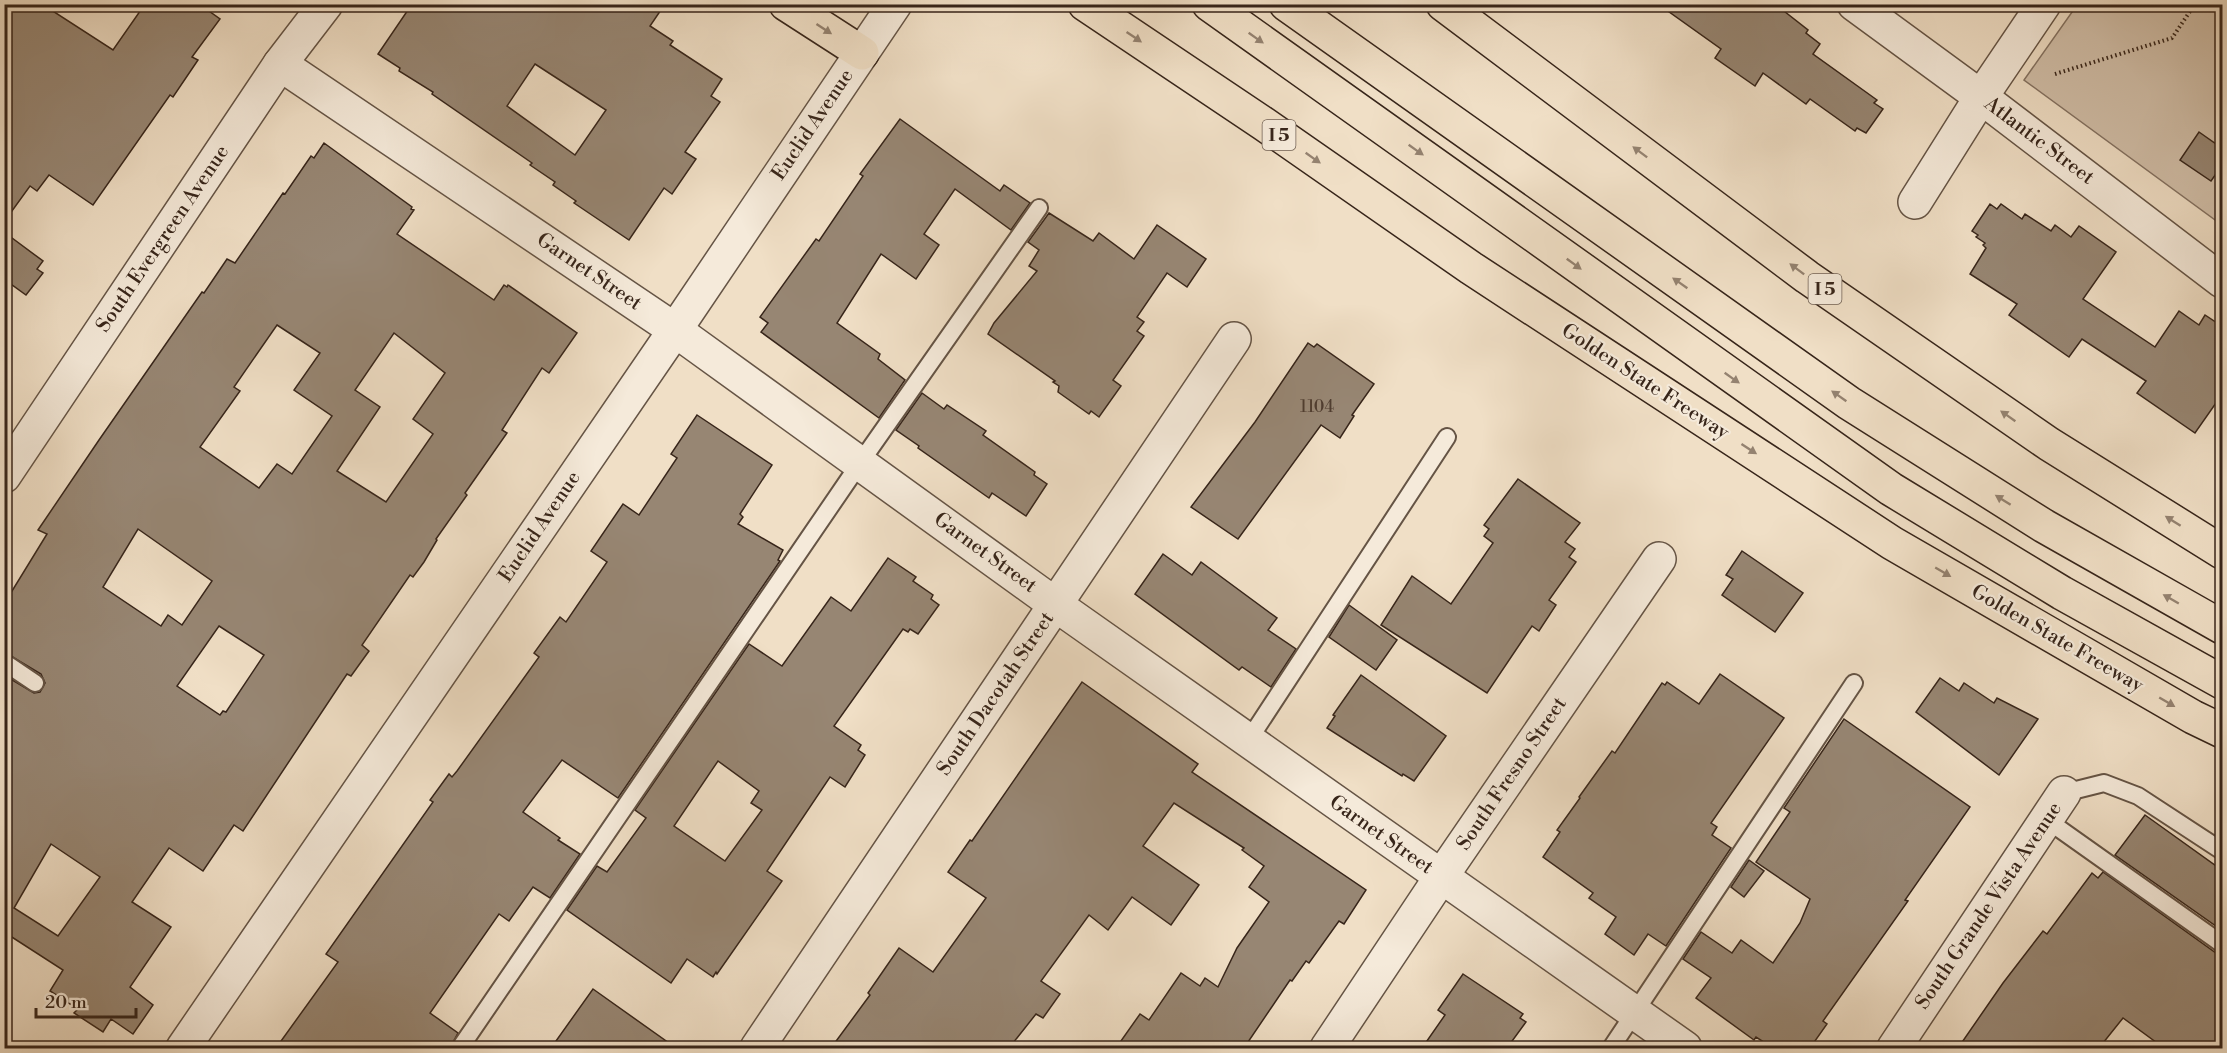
<svg xmlns="http://www.w3.org/2000/svg" width="2227" height="1053" font-family="'Libre Bodoni',serif">
	<rect width="100%" height="100%" fill="#f0dfc6"/>
	<filter id="stains"><feTurbulence type="fractalNoise" baseFrequency=".00333" numOctaves="4"/><feColorMatrix values="0 0 0 0 .2 0 0 0 0 .09 0 0 0 0 .02 0 0 0 .5 -.17"/></filter>
	<radialGradient id="worn" r=".72"><stop offset=".6" stop-color="#630" stop-opacity="0"/><stop offset="1" stop-color="#630" stop-opacity=".3"/></radialGradient>
	<polygon fill="#d1bfa9" stroke="#847262" stroke-width="1.5" points="2077,5 2222,5 2222,225 2024,80"/>
	<g fill="#978673" stroke="#37251a" stroke-width="1.5" fill-rule="evenodd">
		<polygon points="4,4 42,4 113,50 145,4 199,4 220,19 192,57 198,60 173,97 170,95 93,205 49,175 37,191 30,186 4,222"/>
		<path d="M412 4H665L650 26 673 41 670 45 722 79 711 96 720 102 685 152 696 159 672 194 664 188 629 240 574 203 576 201 553 185 555 182 530 165 532 163 432 94 433 92 399 71 400 68 378 54ZM535 64 606 110 575 155 507 106Z"/>
		<polygon points="1658,4 1775,4 1808,30 1806,33 1820,44 1813,54 1877,100 1874,103 1883,109 1866,133 1857,128 1855,131 1810,99 1806,104 1763,73 1755,86 1715,58 1721,49"/>
		<polygon points="900,119 1000,191 1004,185 1030,203 1011,230 955,189 924,234 939,245 916,279 881,254 837,323 880,354 878,359 905,380 879,418 761,332 768,323 760,317 816,239 819,241 863,176 860,174"/>
		<polygon points="2199,132 2223,149 2223,164 2211,181 2180,160"/>
		<path d="M324 143 412 207 411 209 414 210 397 234 494 300 504 285 507 287 508 285 577 333 549 373 542 368 502 430 507 433 465 493 467 495 436 539 437 540 424 562 413 577 410 575 362 645 369 651 351 676 347 674 243 831 234 825 203 871 169 848 132 902 171 927 130 987 153 1005 133 1034 111 1019 103 1032 74 1013 78 1009 50 991 63 970 4 932V675L34 693 40 692 45 683 41 674 4 652V604L47 534 38 530 99 440 202 292 204 293 227 259 235 263 283 193 285 194 311 156 314 158ZM277 325 320 353 294 390 332 416 292 474 277 464 259 488 200 447 240 391 234 387ZM394 333 445 373 413 419 433 434 386 502 337 471 380 407 355 390ZM138 529 212 581 182 625 168 615 161 626 103 587ZM219 626 264 655 226 712 223 711 220 715 177 686ZM51 844 100 877 58 936 14 908Z"/>
		<polygon points="1990,204 1997,209 2001,204 2022,219 2025,214 2051,231 2055,225 2071,237 2079,226 2116,252 2083,299 2155,347 2179,311 2199,325 2205,315 2223,327 2223,393 2195,433 2137,393 2146,381 2082,339 2069,357 2009,315 2017,304 1970,274 1986,248 1983,245 1985,243 1976,237 1978,235 1972,231"/>
		<polygon points="1049,213 1093,241 1099,233 1134,259 1157,225 1206,259 1187,287 1167,273 1137,317 1144,322 1137,331 1144,336 1113,380 1121,386 1099,417 1091,411 1089,414 1058,392 1059,386 1053,382 1055,381 988,334 994,323 1037,271 1029,266 1039,250 1028,242"/>
		<polygon points="4,232 43,261 37,269 43,273 26,295 4,279"/>
		<polygon points="1308,343 1314,347 1317,344 1374,384 1352,415 1354,416 1340,438 1321,425 1238,539 1191,507 1255,422"/>
		<polygon points="922,393 944,409 947,405 986,431 983,435 1035,472 1034,475 1047,484 1026,516 992,493 989,498 918,448 919,446 896,430"/>
		<polygon points="697,415 772,465 740,514 743,517 738,524 783,550 778,560 780,561 618,798 562,760 523,812 560,838 558,840 580,854 550,898 533,887 509,921 499,914 430,1013 458,1033 450,1048 276,1048 338,962 326,954 433,802 430,800 449,774 452,777 457,771 539,657 534,653 560,617 566,622 607,562 591,551 623,504 639,515 677,458 671,454"/>
		<polygon points="1518,479 1580,523 1565,542 1575,549 1569,557 1576,562 1549,600 1556,605 1539,631 1532,626 1487,693 1381,625 1412,576 1451,604 1493,543 1484,536 1489,529 1484,525"/>
		<polygon points="1742,551 1803,593 1775,632 1722,595 1733,579 1726,575"/>
		<polygon points="1163,554 1192,575 1201,562 1277,618 1268,630 1296,649 1271,687 1242,667 1239,670 1135,594"/>
		<path d="M888 558 916 577 913 581 933 595 931 599 939 605 918 634 910 629 908 632 903 629 834 726 861 745 858 750 865 755 845 787 830 777 767 871 782 881 717 974 716 972 713 977 687 959 671 983 567 910 597 866 607 872 646 818 635 810 749 644 782 666 831 597 851 611ZM718 761 759 791 751 803 762 810 725 861 674 826Z"/>
		<polygon points="1349,605 1397,640 1376,670 1329,637"/>
		<polygon points="1720,674 1784,718 1711,823 1717,827 1712,835 1731,848 1666,946 1648,934 1634,955 1605,934 1616,917 1589,898 1593,893 1543,857 1560,832 1557,830 1580,798 1579,797 1612,751 1615,753 1662,683 1665,685 1667,682 1699,704"/>
		<polygon points="1361,675 1446,736 1414,781 1403,774 1402,776 1327,728 1335,716 1333,715"/>
		<polygon points="1940,678 1959,691 1964,683 1994,703 1997,698 2038,719 1999,775 1916,712"/>
		<polygon points="1082,682 1198,764 1192,772 1366,890 1344,924 1339,921 1309,963 1306,961 1292,981 1290,980 1244,1048 1116,1048 1140,1014 1149,1020 1181,973 1200,986 1205,978 1218,987 1237,948 1269,902 1249,887 1264,866 1242,850 1244,848 1174,803 1143,846 1199,885 1171,925 1132,897 1108,930 1089,915 1041,981 1060,994 1043,1018 1036,1014 1009,1048 831,1048 870,995 868,993 899,948 933,972 986,898 948,872 970,840 972,841"/>
		<polygon points="1844,719 1970,807 1905,900 1908,901 1823,1021 1827,1024 1810,1048 1773,1048 1756,1037 1754,1040 1696,998 1711,978 1683,959 1701,932 1732,953 1741,940 1773,963 1800,923 1810,899 1756,862 1790,812 1784,808"/>
		<polygon points="2145,815 2223,871 2223,931 2115,855"/>
		<polygon points="1749,860 1764,871 1744,897 1731,887"/>
		<polygon points="2103,872 2216,953 2223,954 2223,1048 2164,1048 2123,1018 2099,1048 1958,1048 2003,983 2043,931 2047,934 2092,873 2098,878"/>
		<polygon points="1463,974 1523,1014 1520,1018 1526,1022 1507,1048 1422,1048 1445,1015 1438,1010"/>
		<polygon points="593,989 676,1048 551,1048"/>
	</g>
	<g fill="none" stroke-linecap="round" stroke-linejoin="round">
		<g stroke="#655445" stroke-width="20">
			<g id="service">
				<polyline points="4,662 35,683"/>
				<polyline points="1248,741 1447,437"/>
				<polyline points="2064,793 2104,783 2138,796 2222,851"/>
				<polyline points="2047,820 2222,944"/>
				<polyline points="460,1048 860,463 1039,208"/>
				<polyline points="1611,1048 1854,683"/>
			</g>
		</g>
		<g stroke="#655445" stroke-width="36">
			<g id="minor">
				<polyline points="1854,4 1981,97 2222,281"/>
				<polyline points="280,64 675,330 1056,605 1685,1048"/>
				<polyline points="1915,202 1981,97 2044,4"/>
				<polyline points="4,476 280,64 326,4"/>
				<polyline points="757,1048 1234,339"/>
				<polyline points="1327,1048 1441,877 1659,559"/>
				<polyline points="1894,1048 2064,793"/>
			</g>
		</g>
		<g stroke="#655445" stroke-width="36">
			<polyline id="tertiary" points="183,1048 675,330 895,4"/>
		</g>
		<g stroke="#37251a" stroke-width="36">
			<g id="motorway">
				<polyline points="786,4 862,53"/>
				<polyline points="1085,4 1264,124 1471,268 1892,543 2193,717 2222,731"/>
				<polyline points="1209,4 1891,489 2062,593 2222,682"/>
				<polyline points="1286,4 1849,403 2044,526 2222,627"/>
				<polyline points="1443,4 1807,277 2049,444 2222,552"/>
			</g>
		</g>
		<polyline stroke="#37251a" stroke-width="4" stroke-dasharray="1.5 3" stroke-linecap="butt" points="2055,74 2172,38 2195,4"/>
		<use href="#service" stroke="#f5eada" stroke-width="16"/>
		<use href="#minor" stroke="#f5eada" stroke-width="33"/>
		<use href="#tertiary" stroke="#f5eada" stroke-width="33"/>
		<use href="#motorway" stroke="#f0dfc6" stroke-width="33"/>
	</g>
	<defs><path id="oneway-solid" d="M-6-.8H1V-3.2L6.5 0L1 3.2V.8H-6Z" transform="scale(1.5)"/></defs>
	<g fill="#948270">
		<use href="#oneway-solid" transform="translate(824 29) rotate(33)"/>
		<use href="#oneway-solid" transform="translate(1134 37) rotate(34)"/>
		<use href="#oneway-solid" transform="translate(1256 38) rotate(35)"/>
		<use href="#oneway-solid" transform="translate(1416 150) rotate(35)"/>
		<use href="#oneway-solid" transform="translate(1640 152) rotate(-143)"/>
		<use href="#oneway-solid" transform="translate(1313 158) rotate(35)"/>
		<use href="#oneway-solid" transform="translate(1574 264) rotate(36)"/>
		<use href="#oneway-solid" transform="translate(1797 269) rotate(-143)"/>
		<use href="#oneway-solid" transform="translate(1680 283) rotate(-145)"/>
		<use href="#oneway-solid" transform="translate(1732 378) rotate(35)"/>
		<use href="#oneway-solid" transform="translate(1839 396) rotate(-145)"/>
		<use href="#oneway-solid" transform="translate(2008 416) rotate(-145)"/>
		<use href="#oneway-solid" transform="translate(1749 449) rotate(33)"/>
		<use href="#oneway-solid" transform="translate(2003 500) rotate(-148)"/>
		<use href="#oneway-solid" transform="translate(2173 521) rotate(-148)"/>
		<use href="#oneway-solid" transform="translate(1943 572) rotate(30)"/>
		<use href="#oneway-solid" transform="translate(2171 599) rotate(-150)"/>
		<use href="#oneway-solid" transform="translate(2167 702) rotate(30)"/>
	</g>
	<g text-anchor="middle" dominant-baseline="central" stroke-width="4.5" stroke-linejoin="round" paint-order="stroke">
		<g font-size="16" fill="#4f3d30">
			<text x="1317" y="407">1104</text>
		</g>
		<g fill="#f5eada" stroke="#706054" stroke-width="1.5">
			<rect x="1262.5" y="120" width="33" height="30" rx="4.5"/>
			<rect x="1808.5" y="274" width="33" height="30" rx="4.5"/>
		</g>
		<g font-size="18" font-weight="bold" fill="#37251a">
			<text x="1279" y="135">I 5</text>
			<text x="1825" y="289">I 5</text>
		</g>
		<g font-size="20" fill="#37251a" stroke="#f5eada">
			<text transform="translate(813 125) rotate(-56)">Euclid Avenue</text>
			<text transform="translate(2039 141) rotate(37)">Atlantic Street</text>
			<text transform="translate(163 239) rotate(-56)">South Evergreen Avenue</text>
			<text transform="translate(589 272) rotate(34)">Garnet Street</text>
			<text transform="translate(1645 382) rotate(33)">Golden State Freeway</text>
			<text transform="translate(540 527) rotate(-56)">Euclid Avenue</text>
			<text transform="translate(985 553) rotate(36)">Garnet Street</text>
			<text transform="translate(2057 639) rotate(30)">Golden State Freeway</text>
			<text transform="translate(996 694) rotate(-56)">South Dacotah Street</text>
			<text transform="translate(1512 774) rotate(-56)">South Fresno Street</text>
			<text transform="translate(1381 835) rotate(35)">Garnet Street</text>
			<text transform="translate(1989 906) rotate(-56)">South Grande Vista Avenue</text>
		</g>
	</g>
	<rect width="2227" height="1053" fill="none" stroke="#f0dfc6" stroke-width="24"/>
	<rect x="6" y="6" width="2215" height="1041" fill="none" stroke="#37251a" stroke-width="3"/>
	<rect x="12" y="12" width="2203" height="1029" fill="none" stroke="#37251a" stroke-width="1.5"/>
	<path d="M36 1008v9h100v-9" fill="none" stroke="#37251a" stroke-width="3"/>
	<text x="45" y="1008" font-size="18" fill="#37251a" stroke="#f5eada" stroke-width="4.5" paint-order="stroke">20 m</text>
	<rect width="100%" height="100%" filter="url(#stains)"/>
	<rect width="100%" height="100%" fill="url(#worn)"/>
</svg>
